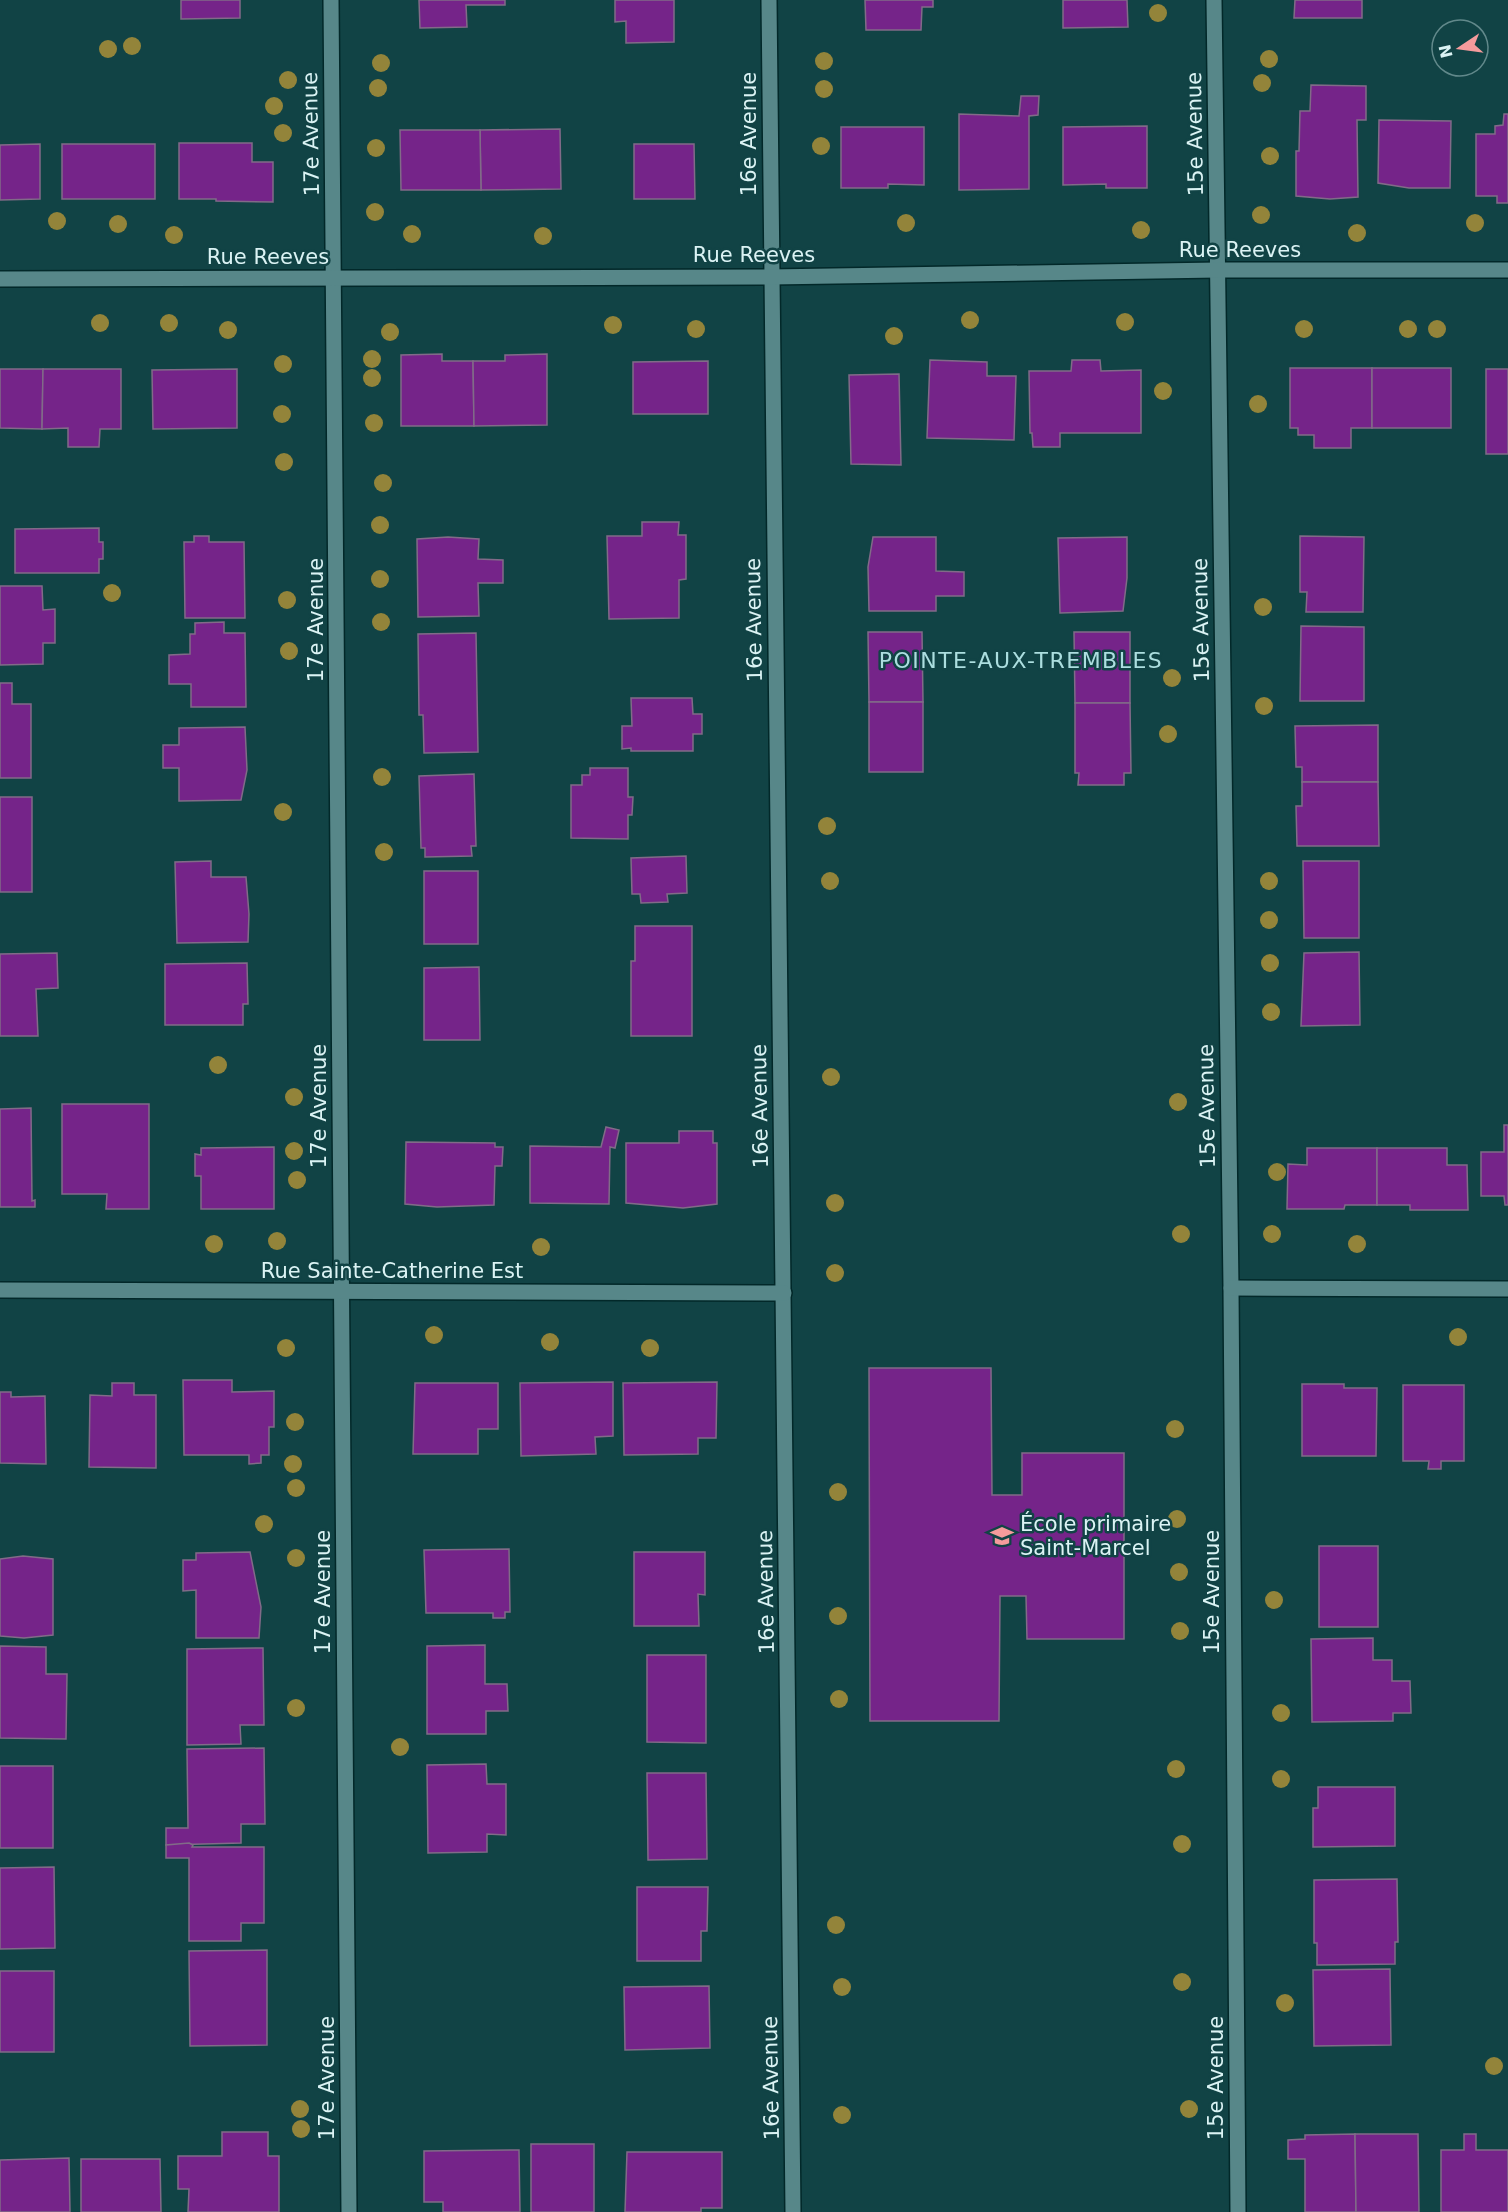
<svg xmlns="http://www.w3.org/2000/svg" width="1508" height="2212" font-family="'DejaVu Sans',sans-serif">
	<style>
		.building { fill: #752489; stroke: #816b88; stroke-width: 1.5 }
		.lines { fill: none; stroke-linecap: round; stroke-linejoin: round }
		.minor-casing { stroke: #022829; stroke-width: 18 }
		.minor { stroke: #578789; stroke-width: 15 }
		.tree { fill: #93843a }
		.labels { text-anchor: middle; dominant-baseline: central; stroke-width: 5; stroke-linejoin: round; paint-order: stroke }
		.street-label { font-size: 21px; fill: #dbf3f4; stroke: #114345 }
		.poi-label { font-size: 21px; fill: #dbf3f4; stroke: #114345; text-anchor: start }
		.neighbourhood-label { font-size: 22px; letter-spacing: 1.5px; fill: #acdedf; stroke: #114345 }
	</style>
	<rect width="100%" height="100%" fill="#114345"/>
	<g class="building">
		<path d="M181,0H240V18L181,19Z"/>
		<path d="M419,0H505V5H466L467,27L420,28Z"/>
		<path d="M615,0H674V42L626,43V21L615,22Z"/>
		<path d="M865,0H933V7H922L921,30H866Z"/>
		<path d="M1063,0H1127L1128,27L1063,28Z"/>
		<path d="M1295,0H1362V18H1294Z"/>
		<path d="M1311,85L1366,86V120H1357L1358,197L1330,199L1296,196V151H1299L1300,111H1310Z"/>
		<path d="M1021,96H1039L1038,115L1029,116V189L959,190V114L1019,116Z"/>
		<path d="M1504,114H1508V203H1497V196H1476V134H1495V126L1503,125Z"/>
		<path d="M1379,120L1451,121L1450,188H1409L1378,183Z"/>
		<path d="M1147,126V188H1106V184L1063,185V127Z"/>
		<path d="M841,127H924V185L888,184V188H841Z"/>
		<path d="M560,129L561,189L481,190L480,130Z"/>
		<path d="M400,130H480L481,190H401Z"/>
		<path d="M179,143H252V162H273V202L216,201V199H179Z"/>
		<path d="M40,144V199L0,200V145Z"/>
		<rect x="62" y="144" width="93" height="55"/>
		<path d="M634,144H694L695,199H634Z"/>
		<path d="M442,354V361H473L474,426H401V355Z"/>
		<path d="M547,354V425L474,426L473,361H505V355Z"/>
		<path d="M930,360L987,362V376H1016L1014,440L927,438Z"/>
		<path d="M1072,360H1100L1101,371L1141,370V433H1060V447H1033L1032,433H1030L1029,371H1071Z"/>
		<path d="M708,361V414H633V362Z"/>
		<path d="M1290,368H1372V428H1351V448H1314V435H1298V428H1290Z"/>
		<rect x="1372" y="368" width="79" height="60"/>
		<path d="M0,369H43L42,429L0,428Z"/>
		<path d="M43,369H121V429H100L99,447H68V428L42,429Z"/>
		<path d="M237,369V428L153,429L152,370Z"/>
		<rect x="1486" y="369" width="22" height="85"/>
		<path d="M899,374L901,465L851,464L849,375Z"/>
		<path d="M642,522H679L678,535H686V579L679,580V618L609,619L607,536H642Z"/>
		<path d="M99,528V542H103V559H99V573H15V529Z"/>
		<path d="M194,536H209V542H244L245,618H185L184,542H194Z"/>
		<path d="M1300,536L1364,537L1363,612H1306L1307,592H1300Z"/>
		<path d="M448,537L479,539L478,559L503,560V583H478L479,616L418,617L417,539Z"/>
		<path d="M873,537H936V571L964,572V596H936V611H869L868,567Z"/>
		<path d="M1127,537V578L1123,611L1060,613L1058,538Z"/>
		<path d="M0,586H42L43,610L55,609V643H43V664L0,665Z"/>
		<path d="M224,622V633H245L246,707H191V684H169V655L190,654V634H195V623Z"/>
		<path d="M1301,626L1364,627V701H1300Z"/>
		<path d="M868,632H922L923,702H869Z"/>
		<path d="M1074,632H1130V703H1075Z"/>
		<path d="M476,633L478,752L424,753L423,715H419L418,634Z"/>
		<path d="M0,683H12V704H31V778H0Z"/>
		<path d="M631,698H692L693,714H702V734H693V751H631V748L622,749V726H632Z"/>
		<rect x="869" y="702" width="54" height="70"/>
		<path d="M1075,703H1130L1131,773H1124V785H1078L1079,773H1075Z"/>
		<path d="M1378,725V782H1302V767H1296L1295,726Z"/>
		<path d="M245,727L247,770L241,800L179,801V768H163V745H179V728Z"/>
		<path d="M590,768H628V797H633L632,815H628V839L571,838V785H582V775H590Z"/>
		<path d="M474,774L476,846H471L472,856L425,857V848H421L419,776Z"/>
		<path d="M1302,782H1378L1379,846H1297L1296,806H1302Z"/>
		<rect x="0" y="797" width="32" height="95"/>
		<path d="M686,856L687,893L667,894L668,902L641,903L640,894H632L631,858Z"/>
		<path d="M211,861V877H246L249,914L248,942L177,943L175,862Z"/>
		<path d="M1303,861H1359V938H1304Z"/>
		<rect x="424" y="871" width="54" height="73"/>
		<path d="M635,926H692V1036H631V961H635Z"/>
		<path d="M1359,952L1360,1025L1301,1026L1304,953Z"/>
		<path d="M57,953L58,988L36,989L38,1036H0V954Z"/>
		<path d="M247,963L248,1004H243V1025H165V964Z"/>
		<path d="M479,967L480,1040H424V968Z"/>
		<path d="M62,1104H149V1209H106L107,1194H62Z"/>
		<path d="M31,1108L32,1201L35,1200V1207H0V1109Z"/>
		<path d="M1504,1125H1508V1205H1505L1504,1196H1481V1152H1504Z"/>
		<path d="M606,1127L619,1130L615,1148L610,1147L609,1204L530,1203V1146L601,1147Z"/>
		<path d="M679,1131H713V1143H717V1204L683,1208L626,1203V1143H679Z"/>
		<path d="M406,1142L495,1143V1147H503L502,1166H495L494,1205L437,1207L405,1204Z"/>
		<path d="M274,1147V1209H201V1176H195V1154L201,1155V1148Z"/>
		<path d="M1307,1148H1377V1205H1345L1344,1209H1287L1288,1164L1307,1165Z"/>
		<path d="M1377,1148H1447V1165H1467L1468,1210H1410V1205H1377Z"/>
		<path d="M869,1368H991L992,1495H1022V1453H1124V1639H1027L1026,1596H1000L999,1721H870Z"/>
		<path d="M183,1380H232V1392L274,1391V1427H269V1455H261V1463L249,1464V1455H184Z"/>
		<path d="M613,1382V1436L595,1437L596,1454L521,1456L520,1383Z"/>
		<path d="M717,1382L716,1438H698V1454L624,1455L623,1383Z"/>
		<path d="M112,1383H134V1395H156V1468L89,1467L90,1395L112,1396Z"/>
		<path d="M415,1383H498V1429H478V1454H413Z"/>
		<path d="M1302,1384H1344V1388H1377L1376,1456H1302Z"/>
		<path d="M1403,1385H1464V1461H1441V1469H1428L1429,1461H1403Z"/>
		<path d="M0,1392H11V1397L45,1396L46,1464L0,1463Z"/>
		<rect x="1319" y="1546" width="59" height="81"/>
		<path d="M509,1549L510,1612H505V1618H493V1613H426L424,1550Z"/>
		<path d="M250,1552L261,1607L259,1638H196V1590L183,1591V1560H196V1553Z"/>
		<path d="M634,1552H705V1595L698,1594L699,1626H634Z"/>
		<path d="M23,1556L53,1559V1635L24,1638L0,1636V1559Z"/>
		<path d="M1373,1638V1660H1392V1681H1410L1411,1713H1393V1721L1312,1722L1311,1639Z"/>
		<path d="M485,1645V1684H507L508,1711H486V1734H427V1646Z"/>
		<path d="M0,1646L46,1647V1674H67L66,1739L0,1738Z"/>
		<path d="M263,1648L264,1725H240L241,1744L187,1745V1649Z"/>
		<path d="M647,1655H706V1743L647,1742Z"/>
		<path d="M264,1748L265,1824H241V1843L166,1845V1828H188L187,1749Z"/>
		<path d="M486,1764L487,1784H506V1835L487,1834V1852L428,1853L427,1765Z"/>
		<rect x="0" y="1766" width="53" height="82"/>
		<path d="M647,1773H706L707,1859L648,1860Z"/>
		<path d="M1318,1787H1395V1846L1313,1847V1808H1318Z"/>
		<path d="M189,1843L193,1845L192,1847H264V1923H241V1941H189V1858H166V1845Z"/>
		<path d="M54,1867L55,1948L0,1949V1868Z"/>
		<path d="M1397,1879L1398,1942H1395V1964L1317,1965V1943H1314V1880Z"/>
		<path d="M637,1887H708L707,1931H701V1961H637Z"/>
		<path d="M267,1950V2045L190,2046L189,1951Z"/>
		<path d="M1390,1969L1391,2045L1314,2046L1313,1970Z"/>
		<rect x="0" y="1971" width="54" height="81"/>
		<path d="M709,1986L710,2048L625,2050L624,1987Z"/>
		<path d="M222,2132H268V2156H279V2212H188L189,2189H178V2156H222Z"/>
		<path d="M1355,2134L1356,2212H1305V2159H1288V2140L1305,2139V2135Z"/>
		<path d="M1355,2134H1418L1419,2212H1356Z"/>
		<path d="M1464,2134H1476V2150H1508V2212H1441V2150H1464Z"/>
		<rect x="531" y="2144" width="63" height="68"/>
		<path d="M519,2150L520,2212H443V2202H424V2151Z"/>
		<path d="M627,2152H722V2208H701V2212H625Z"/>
		<path d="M69,2158L70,2212H0V2160Z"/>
		<path d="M81,2159H160L161,2212H81Z"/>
	</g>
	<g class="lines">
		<g class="minor-casing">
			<g id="minor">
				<path d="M331,0L349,2212"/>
				<path d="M769,0L793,2212"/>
				<path d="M1214,0L1231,1288L1238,2212"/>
				<path d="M0,279L770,277L1218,270H1508"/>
				<path d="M1231,1288L1508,1289"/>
				<path d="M0,1290L784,1293"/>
			</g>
		</g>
		<use href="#minor" class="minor"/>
	</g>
	<g class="tree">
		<circle cx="1158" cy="13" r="9"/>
		<circle cx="132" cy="46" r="9"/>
		<circle cx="108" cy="49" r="9"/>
		<circle cx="1269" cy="59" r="9"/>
		<circle cx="824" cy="61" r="9"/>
		<circle cx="381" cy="63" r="9"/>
		<circle cx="288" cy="80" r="9"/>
		<circle cx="1262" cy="83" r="9"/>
		<circle cx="378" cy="88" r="9"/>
		<circle cx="824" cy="89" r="9"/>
		<circle cx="274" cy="106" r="9"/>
		<circle cx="283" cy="133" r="9"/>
		<circle cx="821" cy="146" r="9"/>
		<circle cx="376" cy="148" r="9"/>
		<circle cx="1270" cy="156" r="9"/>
		<circle cx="375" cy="212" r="9"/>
		<circle cx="1261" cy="215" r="9"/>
		<circle cx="57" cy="221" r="9"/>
		<circle cx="906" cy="223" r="9"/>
		<circle cx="1475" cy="223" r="9"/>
		<circle cx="118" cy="224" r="9"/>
		<circle cx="1141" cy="230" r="9"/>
		<circle cx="1357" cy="233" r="9"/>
		<circle cx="412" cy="234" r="9"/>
		<circle cx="174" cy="235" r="9"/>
		<circle cx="543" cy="236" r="9"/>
		<circle cx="970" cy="320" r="9"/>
		<circle cx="1125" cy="322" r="9"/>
		<circle cx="100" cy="323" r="9"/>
		<circle cx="169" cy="323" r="9"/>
		<circle cx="613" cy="325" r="9"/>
		<circle cx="696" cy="329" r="9"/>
		<circle cx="1304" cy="329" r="9"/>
		<circle cx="1408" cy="329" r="9"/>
		<circle cx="1437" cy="329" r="9"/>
		<circle cx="228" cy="330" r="9"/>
		<circle cx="390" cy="332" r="9"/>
		<circle cx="894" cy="336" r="9"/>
		<circle cx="372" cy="359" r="9"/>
		<circle cx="283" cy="364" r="9"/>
		<circle cx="372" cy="378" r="9"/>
		<circle cx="1163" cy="391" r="9"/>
		<circle cx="1258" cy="404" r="9"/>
		<circle cx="282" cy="414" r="9"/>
		<circle cx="374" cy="423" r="9"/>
		<circle cx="284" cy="462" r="9"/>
		<circle cx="383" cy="483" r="9"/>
		<circle cx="380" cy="525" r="9"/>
		<circle cx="380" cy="579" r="9"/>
		<circle cx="112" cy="593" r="9"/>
		<circle cx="287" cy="600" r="9"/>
		<circle cx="1263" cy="607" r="9"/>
		<circle cx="381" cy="622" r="9"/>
		<circle cx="289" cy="651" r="9"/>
		<circle cx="1172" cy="678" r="9"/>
		<circle cx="1264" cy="706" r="9"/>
		<circle cx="1168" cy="734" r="9"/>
		<circle cx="382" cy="777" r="9"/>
		<circle cx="283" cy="812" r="9"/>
		<circle cx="827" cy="826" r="9"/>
		<circle cx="384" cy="852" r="9"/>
		<circle cx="830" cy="881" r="9"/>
		<circle cx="1269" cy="881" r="9"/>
		<circle cx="1269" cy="920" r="9"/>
		<circle cx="1270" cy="963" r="9"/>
		<circle cx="1271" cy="1012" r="9"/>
		<circle cx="218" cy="1065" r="9"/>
		<circle cx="831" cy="1077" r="9"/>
		<circle cx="294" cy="1097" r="9"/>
		<circle cx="1178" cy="1102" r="9"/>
		<circle cx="294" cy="1151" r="9"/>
		<circle cx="1277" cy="1172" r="9"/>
		<circle cx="297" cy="1180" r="9"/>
		<circle cx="835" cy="1203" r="9"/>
		<circle cx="1181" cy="1234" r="9"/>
		<circle cx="1272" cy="1234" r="9"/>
		<circle cx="277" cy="1241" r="9"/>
		<circle cx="214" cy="1244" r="9"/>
		<circle cx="1357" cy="1244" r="9"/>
		<circle cx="541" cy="1247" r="9"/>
		<circle cx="835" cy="1273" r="9"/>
		<circle cx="434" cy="1335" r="9"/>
		<circle cx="1458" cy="1337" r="9"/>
		<circle cx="550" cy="1342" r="9"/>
		<circle cx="286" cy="1348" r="9"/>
		<circle cx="650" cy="1348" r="9"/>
		<circle cx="295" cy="1422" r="9"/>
		<circle cx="1175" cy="1429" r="9"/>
		<circle cx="293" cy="1464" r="9"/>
		<circle cx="296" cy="1488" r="9"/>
		<circle cx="838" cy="1492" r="9"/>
		<circle cx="1177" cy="1519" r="9"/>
		<circle cx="264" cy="1524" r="9"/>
		<circle cx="296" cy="1558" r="9"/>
		<circle cx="1179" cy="1572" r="9"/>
		<circle cx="1274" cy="1600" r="9"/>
		<circle cx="838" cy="1616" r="9"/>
		<circle cx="1180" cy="1631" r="9"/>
		<circle cx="839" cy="1699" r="9"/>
		<circle cx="296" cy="1708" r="9"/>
		<circle cx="1281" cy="1713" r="9"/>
		<circle cx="400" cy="1747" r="9"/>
		<circle cx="1176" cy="1769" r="9"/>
		<circle cx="1281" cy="1779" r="9"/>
		<circle cx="1182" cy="1844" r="9"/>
		<circle cx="836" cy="1925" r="9"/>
		<circle cx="1182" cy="1982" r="9"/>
		<circle cx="842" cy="1987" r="9"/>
		<circle cx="1285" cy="2003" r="9"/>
		<circle cx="1494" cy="2066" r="9"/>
		<circle cx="300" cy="2109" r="9"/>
		<circle cx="1189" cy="2109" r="9"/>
		<circle cx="842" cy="2115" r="9"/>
		<circle cx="301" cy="2129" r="9"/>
	</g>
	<defs>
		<g id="school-bare" transform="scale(1.8)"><path d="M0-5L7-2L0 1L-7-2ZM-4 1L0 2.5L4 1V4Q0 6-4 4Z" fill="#f59b9c" stroke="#114345" stroke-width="2.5" paint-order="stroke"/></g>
	</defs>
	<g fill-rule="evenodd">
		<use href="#school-bare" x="1002" y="1536"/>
	</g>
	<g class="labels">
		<g class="street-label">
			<text transform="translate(311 134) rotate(-91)">17e Avenue</text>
			<text transform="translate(749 134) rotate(-90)">16e Avenue</text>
			<text transform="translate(1195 134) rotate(-91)">15e Avenue</text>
			<text x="1240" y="250">Rue Reeves</text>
			<text x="754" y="255">Rue Reeves</text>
			<text x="268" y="257">Rue Reeves</text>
			<text transform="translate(316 620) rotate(-90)">17e Avenue</text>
			<text transform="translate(754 620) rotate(-91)">16e Avenue</text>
			<text transform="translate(1201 620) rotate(-91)">15e Avenue</text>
			<text transform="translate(319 1106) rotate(-90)">17e Avenue</text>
			<text transform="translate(760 1106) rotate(-91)">16e Avenue</text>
			<text transform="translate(1207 1106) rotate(-91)">15e Avenue</text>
			<text x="392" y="1271">Rue Sainte-Catherine Est</text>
			<text transform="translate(323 1592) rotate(-90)">17e Avenue</text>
			<text transform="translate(766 1592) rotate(-91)">16e Avenue</text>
			<text transform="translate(1212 1592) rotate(-90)">15e Avenue</text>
			<text transform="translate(327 2078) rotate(-90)">17e Avenue</text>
			<text transform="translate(771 2078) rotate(-91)">16e Avenue</text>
			<text transform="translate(1216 2078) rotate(-90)">15e Avenue</text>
		</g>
		<g class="poi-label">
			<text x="1020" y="1524">École primaire<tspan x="1020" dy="24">Saint-Marcel</tspan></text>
		</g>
		<g class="neighbourhood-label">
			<text x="1021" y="660">POINTE-AUX-TREMBLES</text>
		</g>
	</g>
	<g transform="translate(1460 48) rotate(257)"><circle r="28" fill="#114345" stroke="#62898b" stroke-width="1.5"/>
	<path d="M0-4.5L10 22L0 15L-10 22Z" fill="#f59b9c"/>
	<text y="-9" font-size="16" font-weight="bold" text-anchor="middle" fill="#dbf3f4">N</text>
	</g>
</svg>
